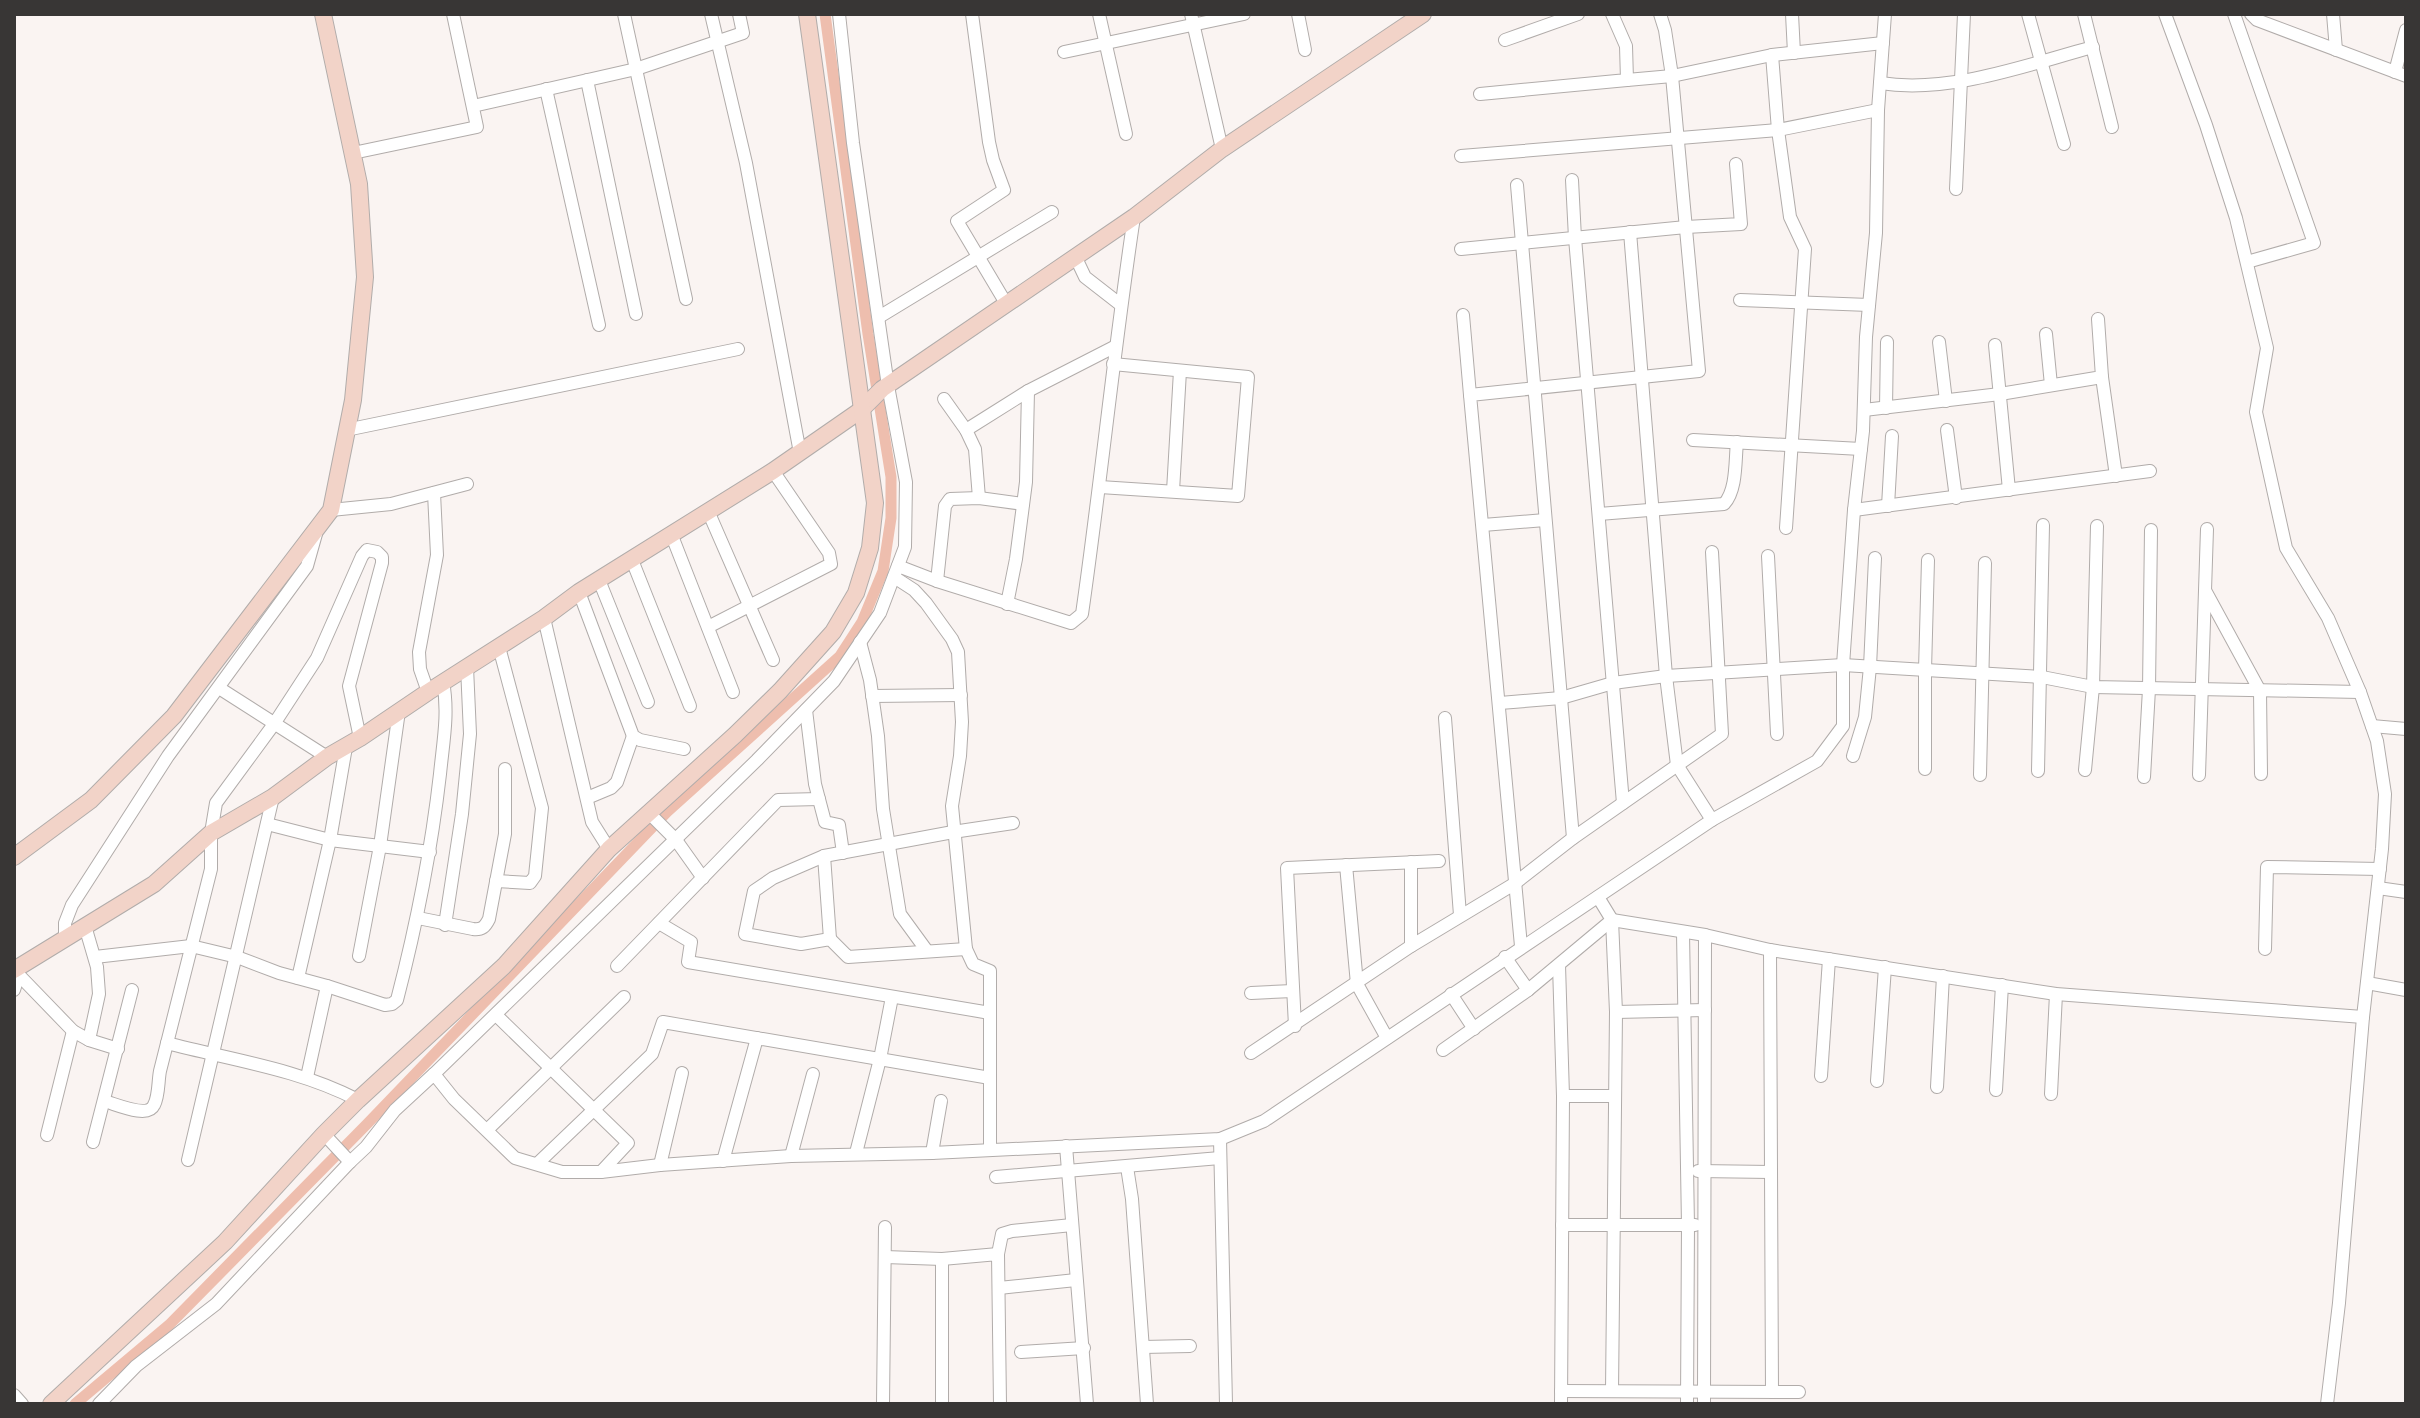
<svg xmlns="http://www.w3.org/2000/svg" width="2420" height="1418" font-family="'Crimson Pro',serif">
	<style>
		.lines { fill: none; stroke-linecap: round; stroke-linejoin: round }
		.canal { stroke: #eebeae; stroke-width: 11 }
		.street-casing { stroke: #b1acaa; stroke-width: 14 }
		.secondary-casing { stroke: #b1acaa; stroke-width: 18 }
		.street { stroke: #fff; stroke-width: 12 }
		.secondary { stroke: #f2d3c8; stroke-width: 16 }
	</style>
	<rect width="100%" height="100%" fill="#faf4f2"/>
	<g class="lines">
		<path class="canal" d="M75,1404L169,1325L368,1123L667,812L840,656L862,622L883,571L891,518V477L868,334L825,14"/>
		<g class="street-casing">
			<g id="street">
				<path d="M624,14L686,299"/>
				<path d="M711,14L746,163L800,453"/>
				<path d="M972,14L989,142L993,160L1004,190L957,221L1007,305"/>
				<path d="M1099,14L1126,134"/>
				<path d="M1191,14L1222,149"/>
				<path d="M1298,14L1305,50"/>
				<path d="M1792,14L1794,53"/>
				<path d="M2028,14L2064,144"/>
				<path d="M2084,14L2112,127"/>
				<path d="M2165,14L2206,125L2236,218L2267,348L2256,412L2286,548L2328,618L2360,692L2377,741L2385,794L2382,849L2363,1017L2339,1303L2327,1404"/>
				<path d="M2234,14L2314,243L2247,262"/>
				<path d="M2251,14L2257,20L2406,76"/>
				<path d="M2333,14L2336,50"/>
				<path d="M1505,40L1578,14"/>
				<path d="M1064,52L1244,14"/>
				<path d="M1772,55L1778,130L1790,217L1805,249L1786,528"/>
				<path d="M2395,72L2406,30"/>
				<path d="M587,80L636,314"/>
				<path d="M1627,80L1672,76L1772,55L1883,43"/>
				<path d="M1880,83C1950,94 2026,65 2093,47"/>
				<path d="M546,89L599,325"/>
				<path d="M1480,94L1627,80L1626,46L1612,14"/>
				<path d="M473,106L636,69L743,33L739,14"/>
				<path d="M353,153L477,127L453,14"/>
				<path d="M1461,156L1778,130L1878,110"/>
				<path d="M1572,180L1575,238L1623,803"/>
				<path d="M1517,185L1573,838"/>
				<path d="M1956,189L1964,14"/>
				<path d="M1630,232L1666,676L1677,765L1712,820"/>
				<path d="M1461,249L1686,227L1741,224L1736,164"/>
				<path d="M1075,256L1085,277L1121,305"/>
				<path d="M1740,300L1869,305"/>
				<path d="M1463,315L1470,395"/>
				<path d="M879,317L1052,212"/>
				<path d="M2046,334L2051,385"/>
				<path d="M1939,342L1946,401"/>
				<path d="M1995,345L2009,490"/>
				<path d="M2102,377L2116,476"/>
				<path d="M944,399L966,430L975,449L979,498"/>
				<path d="M1886,408L1887,342"/>
				<path d="M1864,410L2000,394L2102,377L2098,319"/>
				<path d="M346,430L738,349"/>
				<path d="M966,430L1028,391L1114,347"/>
				<path d="M1947,430L1956,498"/>
				<path d="M1693,440L1861,449"/>
				<path d="M1100,487L1238,496L1248,377L1113,364"/>
				<path d="M1173,491L1180,371"/>
				<path d="M1888,506L1892,436"/>
				<path d="M331,510L391,504L467,484"/>
				<path d="M1854,510L2150,471"/>
				<path d="M708,511L773,660"/>
				<path d="M1599,514L1724,504C1737,490 1735,461 1737,442"/>
				<path d="M1483,525L1545,520"/>
				<path d="M672,536L733,692"/>
				<path d="M1768,556L1777,734"/>
				<path d="M632,560L690,706"/>
				<path d="M898,566L937,581L1071,623L1082,614C1101,482 1114,349 1134,217"/>
				<path d="M599,580L648,702"/>
				<path d="M937,581L945,506L950,499L979,498L1023,504"/>
				<path d="M579,592L633,736L640,740L684,749"/>
				<path d="M2206,592L2260,691L2261,774"/>
				<path d="M1007,604L1016,559L1026,482L1028,391"/>
				<path d="M544,618L592,822L609,849"/>
				<path d="M708,627L831,564L829,553L773,471"/>
				<path d="M860,642L870,680L878,736L883,809L900,914L927,951"/>
				<path d="M219,688L327,757"/>
				<path d="M428,692L420,669L419,652L437,555L434,493"/>
				<path d="M872,696L961,695"/>
				<path d="M1500,703L1561,698L1613,683L1666,676L1843,665L2042,677L2093,687L2360,692"/>
				<path d="M806,710L815,784L825,822L839,825L843,853"/>
				<path d="M1445,718L1460,915"/>
				<path d="M2372,726L2406,729"/>
				<path d="M1853,756L1865,717L1870,667L1875,558"/>
				<path d="M1925,769V670L1928,560"/>
				<path d="M2085,770L2093,687L2097,526"/>
				<path d="M2038,771L2043,525"/>
				<path d="M1980,775L1985,563"/>
				<path d="M2199,775L2207,529"/>
				<path d="M2144,777L2149,689L2151,530"/>
				<path d="M587,798L611,788L617,782L633,736"/>
				<path d="M649,813L676,840L703,878"/>
				<path d="M267,824L330,840L430,852"/>
				<path d="M824,856L830,939"/>
				<path d="M1346,865L1357,984L1387,1038"/>
				<path d="M496,881L530,883L535,876L542,808L499,647"/>
				<path d="M2378,888L2406,892"/>
				<path d="M1598,897L1612,920L1616,1012L1612,1391"/>
				<path d="M418,918L473,929C482,930 485,927 489,919L505,834V769"/>
				<path d="M659,923L691,942L688,962L990,1013V971L973,964L966,949L952,806L960,756L962,722L958,652L952,639L926,603L914,590L894,577"/>
				<path d="M445,925L462,814L470,734L467,667"/>
				<path d="M85,926L97,967L99,994L89,1040"/>
				<path d="M1683,933L1688,1225L1687,1404"/>
				<path d="M65,938V923L72,905L168,756L307,566L316,534"/>
				<path d="M1411,946V862"/>
				<path d="M1521,946L1470,395L1699,371L1672,76L1665,30L1660,14"/>
				<path d="M966,949L848,957L830,939L801,944L745,934L754,891L773,878L824,856L953,832L1013,823"/>
				<path d="M2265,949L2267,867L2380,869"/>
				<path d="M1770,950L1772,1392"/>
				<path d="M359,956L380,846L399,711"/>
				<path d="M95,957L191,946L237,957L279,973L327,986L385,1005L392,1004L397,1000C417,923 431,853 440,774C443,743 449,713 443,682"/>
				<path d="M1505,957L1528,990"/>
				<path d="M1559,965L1563,1096L1561,1404"/>
				<path d="M617,966L778,800L819,799"/>
				<path d="M14,970L73,1031L89,1040L118,1049"/>
				<path d="M298,978L330,840L346,747"/>
				<path d="M2367,983L2406,990"/>
				<path d="M14,990L19,974"/>
				<path d="M1251,993L1293,991"/>
				<path d="M1451,994L1474,1029"/>
				<path d="M1616,1012L1705,1010"/>
				<path d="M496,1015L628,1143L601,1172"/>
				<path d="M1295,1026L1287,868L1439,861"/>
				<path d="M167,1043C231,1060 299,1069 358,1100"/>
				<path d="M1443,1050L1528,990L1612,920L1705,935L1770,950L2056,994L2363,1017"/>
				<path d="M1251,1053L1411,946L1514,884L1573,838L1722,734L1712,552"/>
				<path d="M434,1074L757,760L834,681L880,613L905,547L906,482L888,386L853,143L839,14"/>
				<path d="M1821,1076L1829,959"/>
				<path d="M307,1077L327,986"/>
				<path d="M1877,1081L1885,967"/>
				<path d="M1937,1087L1943,976"/>
				<path d="M1996,1090L2002,985"/>
				<path d="M2051,1094L2056,994"/>
				<path d="M1563,1096H1614"/>
				<path d="M104,1101C116,1104 148,1119 154,1105C159,1096 158,1081 160,1071L211,869V833L216,803L274,724L317,658L362,556L367,550L377,552L382,557V563L349,686L360,738"/>
				<path d="M487,1130L624,997"/>
				<path d="M324,1134L350,1162L366,1147L395,1110L434,1074L454,1099L515,1158L562,1172H601L660,1165L791,1156L932,1153L1220,1139L1264,1121L1712,820L1817,761L1843,726V665L1854,510L1863,431L1866,337L1876,233L1878,110L1885,14"/>
				<path d="M47,1135L73,1031"/>
				<path d="M1220,1139L1226,1404"/>
				<path d="M93,1142L132,990"/>
				<path d="M1066,1146L1087,1404"/>
				<path d="M990,1148V1013"/>
				<path d="M856,1153L880,1059L892,997"/>
				<path d="M932,1153L941,1101"/>
				<path d="M791,1156L813,1074"/>
				<path d="M188,1160L273,797"/>
				<path d="M723,1161L757,1038"/>
				<path d="M537,1164L652,1054L663,1022L990,1078"/>
				<path d="M660,1165L682,1073"/>
				<path d="M1127,1167L1132,1199L1147,1404"/>
				<path d="M1698,1171L1771,1172"/>
				<path d="M996,1177L1220,1158"/>
				<path d="M1562,1225H1695"/>
				<path d="M998,1254L1002,1234L1012,1231L1072,1225"/>
				<path d="M885,1257L942,1259L998,1254L1000,1404"/>
				<path d="M942,1259V1404"/>
				<path d="M999,1288L1076,1280"/>
				<path d="M1143,1347L1190,1346"/>
				<path d="M1021,1352L1084,1348"/>
				<path d="M1561,1391L1799,1392"/>
				<path d="M14,1395L22,1404"/>
				<path d="M99,1404L136,1366L216,1304L350,1162"/>
				<path d="M883,1404L885,1227"/>
				<path d="M1704,1404L1705,935"/>
			</g>
		</g>
		<g class="secondary-casing">
			<g id="secondary">
				<path d="M14,857L91,800L174,716L331,510L353,400L365,277L359,184L323,14"/>
				<path d="M14,970L154,884L211,833L273,797L327,757L360,738L428,692L544,618L579,592L773,471L861,410L882,389L1134,217L1222,149L1423,14"/>
				<path d="M51,1404L225,1242L324,1134L358,1100L504,966L609,849L735,735L780,691L833,632L856,593L870,548L875,503L807,14"/>
			</g>
		</g>
		<use href="#street" class="street"/>
		<use href="#secondary" class="secondary"/>
	</g>
	<rect width="2420" height="1418" fill="none" stroke="#383635" stroke-width="32"/>
</svg>
